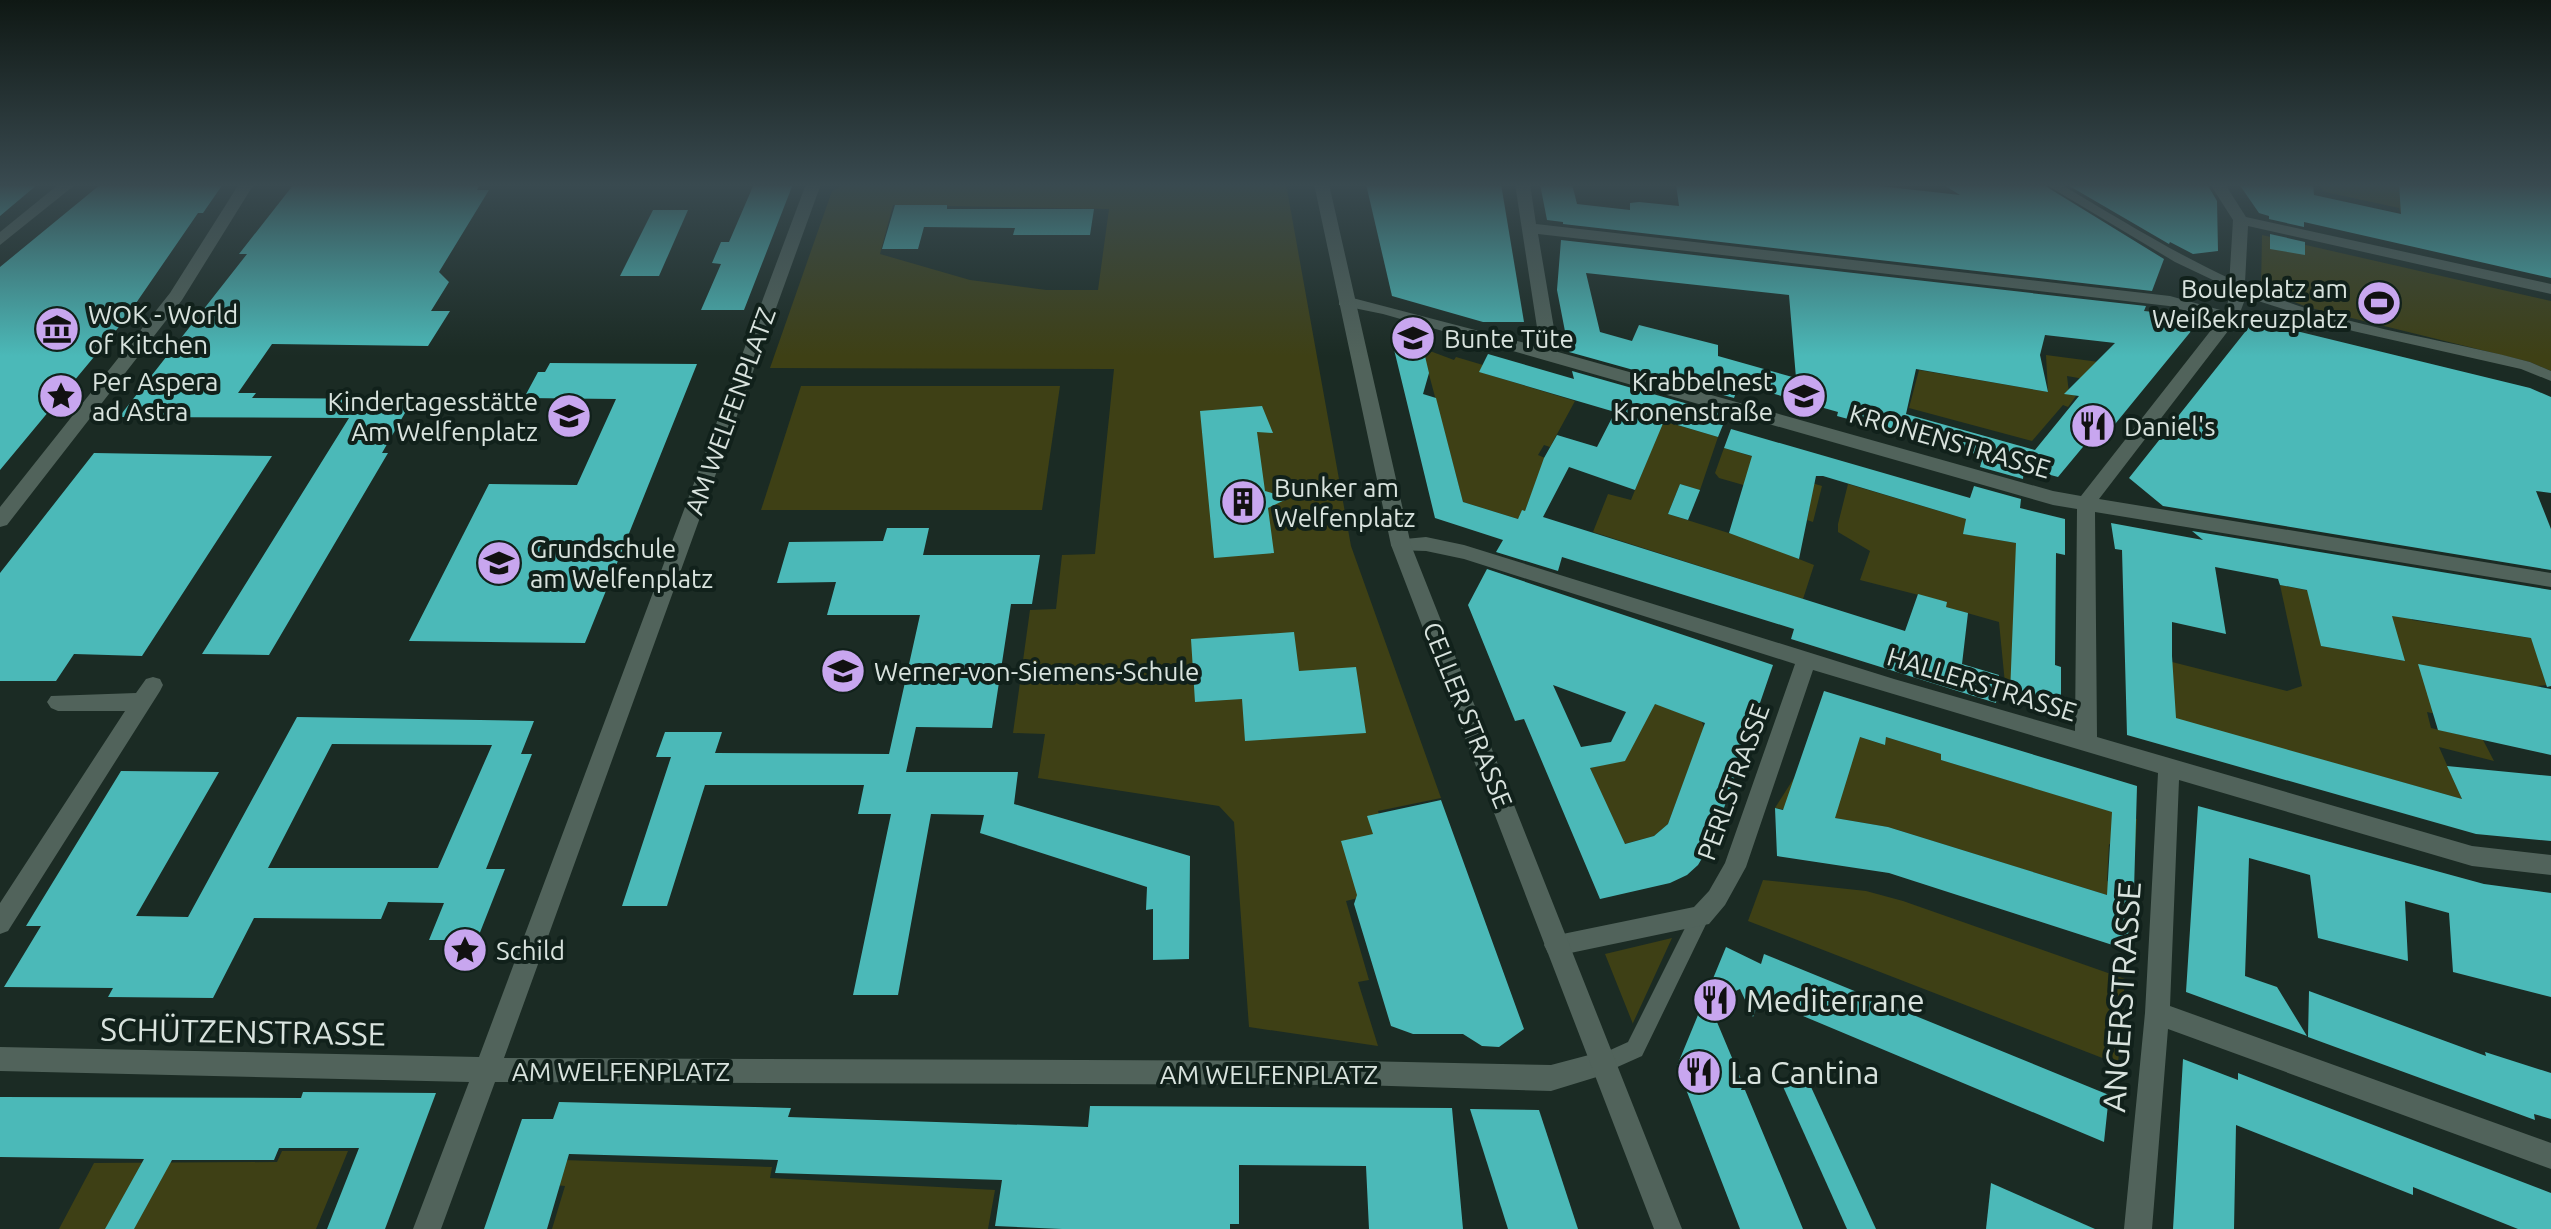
<svg xmlns="http://www.w3.org/2000/svg" width="2551" height="1229" font-family="Ubuntu,sans-serif">
	<style>
		.green { fill: #3e4015; fill-rule: evenodd }
		.building { fill: #4bb9b8; fill-rule: evenodd }
		.lines { fill: none; stroke-linecap: round; stroke-linejoin: round }
		.pedestrian { fill: #51635b; fill-rule: evenodd }
		.minor { fill: #51635b; fill-rule: evenodd }
		.tertiary { fill: #51635b; fill-rule: evenodd }
		.labels { text-anchor: middle; dominant-baseline: central; stroke-width: 8; stroke-linejoin: round; paint-order: stroke }
		.poi-label { font-size: 26px; fill: #d9e3de; stroke: #11211b; text-anchor: start }
		.street-label { font-size: 26px; fill: #d9e3de; stroke: #11211b }
		.near-street-label { font-size: 32px; fill: #d9e3de; stroke: #11211b }
		.near-poi-label { font-size: 32px; fill: #d9e3de; stroke: #11211b; text-anchor: start }
	</style>
	<rect width="100%" height="100%" fill="#1b2b24"/>
	<g class="green">
		<path d="M845,184H1286L1351,546L1441,798L1378,811L1384,832L1358,898L1346,901L1369,980L1358,982L1378,1046L1249,1027L1234,822L1219,806L1038,778L1045,734L1013,733L1030,610L1056,609L1062,555L1095,554L1114,369L770,368L832,191ZM893,205L1109,209L1098,290H1046L970,280L880,254Z"/>
		<path d="M2317,184H2408L2496,216L2401,214L2399,208L2325,192Z"/>
		<path d="M2262,235L2551,301V371L2530,362L2307,307L2261,289Z"/>
		<path d="M1422,348L1454,360L1456,357L1483,365L1480,372L1575,401L1550,447L1544,445L1538,455L1545,458L1525,511L1518,519L1463,502Z"/>
		<path d="M2046,355L2099,362L2090,380L2067,376L2069,393L2076,396L2068,407L2063,405L2032,441L1909,408L1919,370L2048,392Z"/>
		<path d="M801,386H1060L1042,510H761Z"/>
		<path d="M1663,421L1718,437L1700,490L1680,484L1668,514L1751,540L1814,565L1803,599L1593,532L1608,494L1631,500Z"/>
		<path d="M1724,448L1781,465L1778,473L1822,486L1813,522L1807,520L1810,504L1719,478L1715,473Z"/>
		<path d="M1848,484L1966,519L1964,534L2016,543L2017,696L2006,694L1999,622L1946,607V602L1860,580L1870,551L1838,532V524Z"/>
		<path d="M2280,585L2337,596L2315,620L2321,646L2404,661L2389,609L2410,613L2412,620L2530,638L2528,627L2547,685L2537,686L2499,728L2427,712L2431,728L2483,740L2494,761L2439,747L2462,799L2147,711L2172,662L2287,691L2302,686Z"/>
		<path d="M1652,702L1702,722L1704,728L1668,824L1654,836L1624,844L1590,768L1625,760Z"/>
		<path d="M1860,737L1884,745L1886,737L1941,754V760L2137,819L2135,852L2109,844L2107,881L2134,889L2129,902L1888,827L1775,808L1794,778Z"/>
		<path d="M1763,880L1866,891L1903,901L2125,979L2118,1064L1748,921Z"/>
		<path d="M1672,938L1633,1023V1024L1605,954Z"/>
		<path d="M282,1151H348L316,1229H59L94,1163L277,1162Z"/>
		<path d="M563,1160L772,1167L770,1178L995,1190L988,1229H552L565,1186L555,1185Z"/>
	</g>
	<g class="building">
		<path d="M0,184H38L0,216Z"/>
		<path d="M101,184H223L203,213H198L123,322L0,470V267Z"/>
		<path d="M294,184H480L477,190H489L439,272L449,282L431,311H450L428,346L272,344L238,393H256L252,398L413,399L382,453H388L269,655L202,654L349,418L119,417L247,254H239Z"/>
		<path d="M754,184H793L744,310H701L721,264L712,263L721,242H729Z"/>
		<path d="M1366,184H1501L1524,322H1483L1392,296Z"/>
		<path d="M1540,184H1572L1577,204L1630,210V203L1639,202L1679,206L1676,184H1861L1960,195L1942,184H2042L2164,259L2152,291L1563,224V222L1547,220Z"/>
		<path d="M2066,184H2207L2217,201L2218,251L2193,254L2170,242L2169,244Z"/>
		<path d="M2239,184H2313L2314,195L2401,214L2399,184H2551V278L2304,222V227L2269,219V216L2259,213Z"/>
		<path d="M895,205H947V209H1094L1090,235H1013L1015,228L924,227L918,249H882Z"/>
		<path d="M653,210H688L659,276H620Z"/>
		<path d="M2270,234L2305,242V255L2270,249Z"/>
		<path d="M1561,240L2146,306L2144,311L2174,314L2192,330L2111,429L2102,424L2058,477L2024,468L2023,479L1980,467L1983,456L1837,416L1838,412L1739,384L1734,398L1569,352L1557,290ZM1586,273L1789,295L1796,378L1718,356V345L1639,325L1632,341L1600,332ZM2045,335L2115,343L2064,394L2079,396L2035,450L1906,414L1916,369L2048,392L2040,355Z"/>
		<path d="M2267,324L2530,388L2551,397V493L2536,491L2551,529V570L2163,506L2129,478L2249,327Z"/>
		<path d="M1420,335L1429,373L1423,394L1436,398L1463,502L1518,519L1522,510L1525,511L1544,458L1557,435L1597,447L1615,412L1479,372L1488,354L1574,379L1572,371L1727,415L1718,437L1664,421L1635,490L1569,467L1543,517L1905,631L1918,594L1947,602L1946,607L1968,613L1962,664L1999,675L1996,703L1791,639L1794,629L1562,557L1558,571L1496,552L1503,540L1435,518L1391,337Z"/>
		<path d="M550,363L697,364L585,643L409,641L489,484L577,485L616,399L524,398L538,372H545Z"/>
		<path d="M1262,406L1273,433L1257,432L1265,491L1289,498L1268,508L1274,553L1214,558L1200,411Z"/>
		<path d="M1731,429L1970,498L1974,486L2021,499L2020,508L2065,519V555L2056,553L2055,665L2061,667V708L2010,694L2016,543L1963,534L1966,519L1823,476H1816L1799,559L1729,533L1752,456L1724,448Z"/>
		<path d="M94,453L272,456L142,656L74,654L56,681H0V573Z"/>
		<path d="M1680,484L1700,490L1688,520L1668,514Z"/>
		<path d="M2111,523L2203,540L2192,531L2551,590V686L2547,687L2531,638L2392,616L2405,661L2321,646L2307,590L2280,585L2278,579L2215,567L2226,634L2172,622V656L2176,718L2462,799L2447,766L2551,776V841L2476,834L2127,735L2122,550L2115,549Z"/>
		<path d="M887,528H929L923,555H1040L1032,604H1011L992,728L916,727L906,772H1018L1014,804L1190,856L1189,959L1153,960V909L1146,910L1147,887L980,833L984,815L931,814L898,995H853L891,814H858L864,785H705L667,906H622L671,757H656L665,732H722L715,753L889,754L920,615H827L836,582L777,583L789,542L883,541Z"/>
		<path d="M1487,569L1773,665L1713,840L1698,865L1687,875L1670,883L1600,899L1524,719L1515,721L1468,605ZM1553,685L1626,712L1611,742L1581,747ZM1655,704L1705,723L1668,824L1654,836L1625,844L1590,768L1625,761Z"/>
		<path d="M1294,632L1299,671L1356,667L1366,733L1245,741L1242,699L1195,702L1191,639Z"/>
		<path d="M2418,664L2551,689V755L2438,730Z"/>
		<path d="M1824,691L2137,786L2134,890L2129,888L2128,950L1889,873L1777,856L1775,808L1783,810ZM1860,737L1885,745L1886,737L1941,754V760L2112,812L2107,895L1888,827L1835,818Z"/>
		<path d="M297,717L534,721L521,754H532L486,869H505L477,940H429L444,903L388,902L381,919L254,918L213,998L108,997L113,988L4,987L41,926H26L121,771L219,772L136,916L188,917ZM332,744L492,745L438,868H268Z"/>
		<path d="M1441,800L1524,1029L1499,1047L1482,1046L1463,1034H1413L1391,1026L1354,904L1357,895L1341,841L1373,834L1367,816Z"/>
		<path d="M2198,806L2484,884L2551,893V997L2453,972L2449,913L2405,901L2408,961L2318,938L2310,875L2249,858L2245,976L2277,987L2307,1036L2186,992Z"/>
		<path d="M1726,947L1761,964L1764,954L2109,1095L2104,1142L1760,998L1753,1017L1740,989L1709,1003L1743,1084L1741,1090H1745L1803,1229H1740L1677,1066Z"/>
		<path d="M2309,991L2486,1056L2485,1052L2551,1073V1119L2534,1114L2535,1120L2308,1037Z"/>
		<path d="M2183,1059L2238,1080V1073L2551,1193V1229H2518L2413,1187V1195L2236,1125L2234,1229H2173Z"/>
		<path d="M1806,1076L1876,1229H1847L1781,1082Z"/>
		<path d="M303,1092L436,1093L385,1229H327L359,1148H279L274,1160H172L134,1229H105L144,1159L0,1157V1097L301,1098Z"/>
		<path d="M559,1102L791,1108L788,1117L1088,1127L1090,1106L1452,1108L1463,1229H1369L1366,1166L1239,1165V1224H1230V1229H1062L995,1226L1002,1180L775,1173L778,1160L569,1154L547,1229H484L522,1119H553Z"/>
		<path d="M1470,1109L1539,1110L1578,1229H1508Z"/>
		<path d="M1991,1183L2095,1229H1986Z"/>
	</g>
	<g class="lines">
		<g class="pedestrian">
			<path d="M2045,184H2060C2137,229 2213,278 2299,306C2374,331 2453,341 2530,362L2551,371V381L2521,369L2353,331L2255,300L2175,262Z"/>
			<path d="M1701,907L1708,910L1710,916L1642,1056L1604,1073L1597,1070L1594,1063L1597,1056L1628,1042L1694,910Z"/>
		</g>
		<g class="minor">
			<path d="M239,184H254L182,300L7,525L0,527V507L170,293Z"/>
			<path d="M806,184H821L504,1058L1359,1061L1551,1065L1604,1051L1613,1054L1617,1063L1613,1072L1551,1091L1359,1085L495,1082L441,1229H413L469,1082L0,1071V1047L479,1057Z"/>
			<path d="M1515,184H1530L1536,224L2170,296L2224,311L2228,302L2233,220L2210,184H2225L2246,217L2551,284V294L2248,226L2244,302L2238,318L2099,499L2551,573V587L2095,512L2097,737L2472,846L2551,855V875L2472,866L2179,780L2170,1006L2551,1143V1169L2168,1029L2152,1229H2124L2145,1013L2158,773L1813,670L1746,867L1725,905L1709,924L1556,956L1548,953L1544,945L1548,937L1694,907L1709,891L1725,863L1795,664L1464,559L1426,551L1394,550L1391,545L1394,540L1426,537L1464,545L1894,679L2075,731L2077,509L2053,505L1383,314L1339,305V297L1345,296L1540,347ZM1538,234L2169,306L2219,320L2081,496L2053,491L1558,352Z"/>
			<path d="M153,677L160,679L163,685L160,691L8,931L0,934V903L125,711H58L51,708L47,702L51,696L136,693L146,679Z"/>
		</g>
		<g class="tertiary">
			<path d="M59,184H76L0,245V232Z"/>
			<path d="M1314,184H1329L1411,545L1682,1229H1654L1391,545Z"/>
		</g>
	</g>
	<linearGradient id="sky" x2="0" y2="1"><stop stop-color="#0f1814"/><stop offset="0.52" stop-color="#394a50"/><stop offset="1" stop-color="#394a50" stop-opacity="0"/></linearGradient>
	<rect width="2551" height="356" fill="url(#sky)"/>
	<defs>
		<g id="stadium-disc" transform="scale(2.3)"><circle r="9.5" fill="#c8a6ef" stroke="#11211b"/><path d="M0-5a6.5 5 0 1 0 0 10a6.5 5 0 1 0 0-10ZM-3.5-1.8h7v3.6h-7Z" fill="#111"/></g>
		<g id="museum-disc" transform="scale(2.3)"><circle r="9.5" fill="#c8a6ef" stroke="#11211b"/><path d="M0-6L6-3V-2H-6V-3ZM-5-1h2V3h-2ZM-1-1h2V3h-2ZM3-1h2V3H3ZM-6 4H6V6H-6Z" fill="#111"/></g>
		<g id="school-disc" transform="scale(2.3)"><circle r="9.5" fill="#c8a6ef" stroke="#11211b"/><path d="M0-5L7-2L0 1L-7-2ZM-4 1L0 2.5L4 1V4Q0 6-4 4Z" fill="#111"/></g>
		<g id="sight-disc" transform="scale(2.3)"><circle r="9.5" fill="#c8a6ef" stroke="#11211b"/><path d="M0-6L1.8-2.2L6-1.7L2.9 1.2L3.7 5.4L0 3.3L-3.7 5.4L-2.9 1.2L-6-1.7L-1.8-2.2Z" fill="#111"/></g>
		<g id="restaurant-disc" transform="scale(2.3)"><circle r="9.5" fill="#c8a6ef" stroke="#11211b"/><path d="M-5-6h1v4h1v-4h1v4h1v-4h1v5L-1.5 .5V6h-2V.5L-5-1ZM5-6V6H3V1.5H1.5Q1.5-4 5-6Z" fill="#111"/></g>
		<g id="building-disc" transform="scale(2.3)"><circle r="9.5" fill="#c8a6ef" stroke="#11211b"/><path d="M-4-6H4V6H1V3H-1V6H-4ZM-2.5-4.3h1.7v1.8h-1.7ZM.8-4.3h1.7v1.8H.8ZM-2.5-1h1.7V.8h-1.7ZM.8-1h1.7V.8H.8Z" fill="#111"/></g>
	</defs>
	<g fill-rule="evenodd">
		<use href="#stadium-disc" x="2379" y="303"/>
		<use href="#museum-disc" x="57" y="329"/>
		<use href="#school-disc" x="1413" y="338"/>
		<use href="#sight-disc" x="61" y="396"/>
		<use href="#school-disc" x="1804" y="396"/>
		<use href="#school-disc" x="569" y="416"/>
		<use href="#restaurant-disc" x="2093" y="426"/>
		<use href="#building-disc" x="1243" y="502"/>
		<use href="#school-disc" x="499" y="563"/>
		<use href="#school-disc" x="843" y="671"/>
		<use href="#sight-disc" x="465" y="950"/>
		<use href="#restaurant-disc" x="1715" y="1000"/>
		<use href="#restaurant-disc" x="1699" y="1072"/>
	</g>
	<g class="labels">
		<g class="poi-label">
			<text x="2348" y="288" text-anchor="end">Bouleplatz am<tspan x="2348" dy="30">Weißekreuzplatz</tspan></text>
			<text x="88" y="314">WOK - World<tspan x="88" dy="30">of Kitchen</tspan></text>
			<text x="1444" y="338">Bunte Tüte</text>
			<text x="92" y="381">Per Aspera<tspan x="92" dy="30">ad Astra</tspan></text>
			<text x="1773" y="381" text-anchor="end">Krabbelnest<tspan x="1773" dy="30">Kronenstraße</tspan></text>
			<text x="538" y="401" text-anchor="end">Kindertagesstätte<tspan x="538" dy="30">Am Welfenplatz</tspan></text>
			<text x="2124" y="426">Daniel's</text>
			<text x="1274" y="487">Bunker am<tspan x="1274" dy="30">Welfenplatz</tspan></text>
			<text x="530" y="548">Grundschule<tspan x="530" dy="30">am Welfenplatz</tspan></text>
			<text x="874" y="671">Werner-von-Siemens-Schule</text>
			<text x="496" y="950">Schild</text>
		</g>
		<g class="street-label">
			<text transform="translate(730 411) rotate(-70)">AM WELFENPLATZ</text>
			<text transform="translate(1950 441) rotate(16)">KRONENSTRASSE</text>
			<text transform="translate(1982 684) rotate(17)">HALLERSTRASSE</text>
			<text transform="translate(1468 715) rotate(68)">CELLER STRASSE</text>
			<text transform="translate(1733 782) rotate(-70)">PERLSTRASSE</text>
			<text x="621" y="1071">AM WELFENPLATZ</text>
			<text x="1269" y="1074">AM WELFENPLATZ</text>
		</g>
		<g class="near-street-label">
			<text transform="translate(2121 997) rotate(-86)">ANGERSTRASSE</text>
			<text transform="translate(243 1031) rotate(1)">SCHÜTZENSTRASSE</text>
		</g>
		<g class="near-poi-label">
			<text x="1746" y="1000">Mediterrane</text>
			<text x="1730" y="1072">La Cantina</text>
		</g>
	</g>
</svg>
